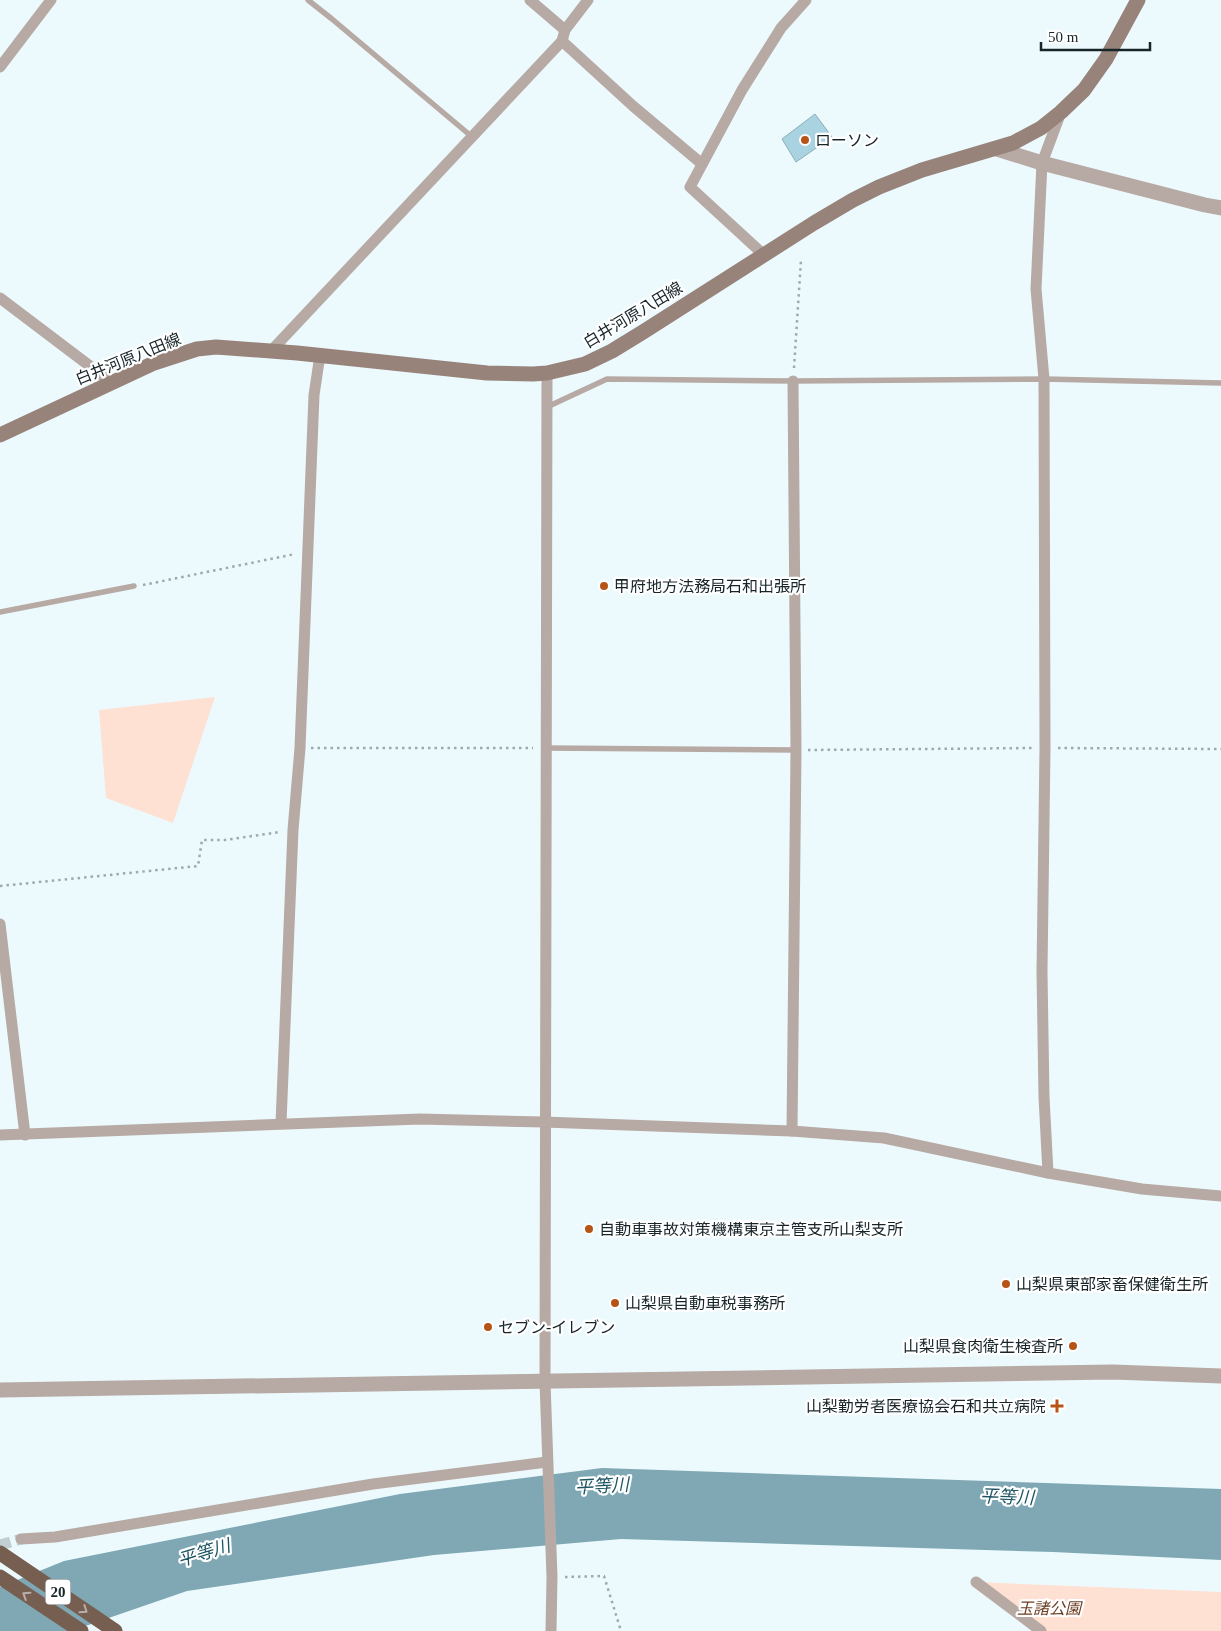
<svg xmlns="http://www.w3.org/2000/svg" width="1221" height="1631" font-family="'Times New Roman','Noto Sans JP',serif">
	<style>
		.green { fill: #fee1d3 }
		.water { fill: #7fa8b4 }
		.building { fill: #a9d3e0; stroke: #8dafba }
		.lines { fill: none; stroke-linecap: round; stroke-linejoin: round }
		.minor-tunnel { stroke: #c1cfd3; stroke-width: 11; stroke-dasharray: 11 5.5; stroke-linecap: butt }
		.path { stroke: #9caaae; stroke-width: 2.5; stroke-dasharray: 2.5 4; stroke-linecap: butt }
		.service { stroke: #b7a9a3; stroke-width: 5.5 }
		.minor { stroke: #b7a9a3; stroke-width: 11 }
		.tertiary { stroke: #b7a9a3; stroke-width: 15 }
		.secondary { stroke: #97837a; stroke-width: 15 }
		.trunk { stroke: #765e51; stroke-width: 15 }
		.oneway { stroke: #baaea8 }
		.poi-dot { fill: #b65417; stroke: #fff; stroke-width: 2 }
		.labels { text-anchor: middle; dominant-baseline: central; stroke-width: 4.5; stroke-linejoin: round; paint-order: stroke }
		.shield { fill: #fff; stroke: #5d6669; stroke-width: 1 }
		.shield-label { font-size: 15px; font-weight: bold; fill: #172529 }
		.poi-label { font-size: 16px; fill: #172529; stroke: #fff; text-anchor: start }
		.street-label { font-size: 16px; fill: #172529; stroke: #fff }
		.park-label { font-size: 16px; font-style: italic; fill: #6c3c23; stroke: #fff }
		.water-label { font-size: 18px; font-style: italic; fill: #1d5563; stroke: #fff }
	</style>
	<rect width="100%" height="100%" fill="#ecfafe"/>
	<g class="green">
		<path d="M215,697L173,823L106,798L99,710Z"/>
		<path d="M976,1582L1221,1592V1631H1041Z"/>
	</g>
	<path class="water" d="M602,1468L1221,1489V1560L1053,1552L621,1539L434,1555L187,1591L71,1631H0V1587L64,1561L400,1494Z"/>
	<path class="building" d="M815,114L832,137L796,162L782,139Z"/>
	<g class="lines">
		<path class="minor-tunnel" d="M0,1545L21,1539"/>
		<g class="path">
			<path d="M794,368L801,260"/>
			<path d="M143,585L295,554"/>
			<path d="M311,748H533"/>
			<path d="M1058,748L1221,749"/>
			<path d="M808,750L1032,748"/>
			<path d="M0,886L198,866L202,840H225L280,832"/>
			<path d="M565,1577L604,1576L621,1631"/>
		</g>
		<g class="service">
			<path d="M308,0L332,19L471,136"/>
			<path d="M547,407L607,379L793,381L1044,379L1221,383"/>
			<path d="M0,612L134,586"/>
			<path d="M545,748L796,750"/>
		</g>
		<g class="minor">
			<path d="M530,0L565,30"/>
			<path d="M562,41L633,106L702,164"/>
			<path d="M0,67L51,0"/>
			<path d="M764,255L690,187L742,90L781,28L806,0"/>
			<path d="M0,298L111,382"/>
			<path d="M271,351L562,41L565,30L588,0"/>
			<path d="M547,373L545,1382L552,1577L551,1631"/>
			<path d="M0,924L25,1135"/>
			<path d="M281,1123L293,830L300,748L314,395L320,355"/>
			<path d="M792,1131L796,750L793,381"/>
			<path d="M0,1135L420,1119L544,1122L792,1131L884,1138L1048,1173L1142,1189L1221,1196"/>
			<path d="M1048,1173L1044,1097L1042,972L1045,748L1044,379L1036,289L1042,163L1061,112"/>
			<path d="M21,1539L55,1537L373,1484L547,1462"/>
			<path d="M976,1582L1041,1631"/>
		</g>
		<g class="tertiary">
			<path d="M997,149L1042,163L1205,205L1221,208"/>
			<path d="M0,1390L1113,1372L1221,1376"/>
		</g>
		<path class="secondary" d="M0,435L154,363L197,349L216,347L297,353L487,373L533,374L547,373L585,364L612,351L643,332L814,223L853,200L879,187L922,170L1013,143L1041,128L1061,112L1084,90L1106,59L1138,0"/>
		<g class="trunk">
			<path d="M0,1553L115,1631"/>
			<path d="M0,1577L81,1631"/>
		</g>
	</g>
	<defs><path id="oneway-chevron" d="M-2-3.5L2.5 0L-2 3.5" fill="none" stroke-width="1.6" stroke-linecap="round" stroke-linejoin="round" transform="scale(1.25)"/></defs>
	<g class="oneway">
		<use href="#oneway-chevron" transform="translate(26 1595) rotate(-147)"/>
		<use href="#oneway-chevron" transform="translate(84 1610) rotate(34)"/>
	</g>
	<g class="poi-dot">
		<circle cx="805" cy="140" r="5"/>
		<circle cx="604" cy="586" r="5"/>
		<circle cx="589" cy="1229" r="5"/>
		<circle cx="1006" cy="1284" r="5"/>
		<circle cx="615" cy="1303" r="5"/>
		<circle cx="488" cy="1327" r="5"/>
		<circle cx="1073" cy="1346" r="5"/>
		<path d="M1054.5 1398.5h5v5h5v5h-5v5h-5v-5h-5v-5h5z"/>
	</g>
	<g class="labels">
		<rect class="shield" x="45.5" y="1579.5" width="25" height="25" rx="4"/>
		<g class="shield-label">
			<text x="58" y="1592">20</text>
		</g>
		<g class="poi-label">
			<text x="815" y="140">ローソン</text>
			<text x="614" y="586">甲府地方法務局石和出張所</text>
			<text x="599" y="1229">自動車事故対策機構東京主管支所山梨支所</text>
			<text x="1016" y="1284">山梨県東部家畜保健衛生所</text>
			<text x="625" y="1303">山梨県自動車税事務所</text>
			<text x="498" y="1327">セブン-イレブン</text>
			<text x="1063" y="1346" text-anchor="end">山梨県食肉衛生検査所</text>
			<text x="1046" y="1406" text-anchor="end">山梨勤労者医療協会石和共立病院</text>
		</g>
		<g class="street-label">
			<text transform="translate(633 315) rotate(-31)">白井河原八田線</text>
			<text transform="translate(128 359) rotate(-22)">白井河原八田線</text>
		</g>
		<g class="park-label">
			<text x="1049" y="1608">玉諸公園</text>
		</g>
		<g class="water-label">
			<text transform="translate(602 1486) rotate(-3)">平等川</text>
			<text transform="translate(1007 1497) rotate(2)">平等川</text>
			<text transform="translate(204 1553) rotate(-17)">平等川</text>
		</g>
	</g>
	<path d="M1041 42v8h109v-8" fill="none" stroke="#172529" stroke-width="2.5"/>
	<text x="1048" y="42" font-size="15" fill="#172529" stroke="#ffffff" stroke-width="4" paint-order="stroke">50 m</text>
</svg>
